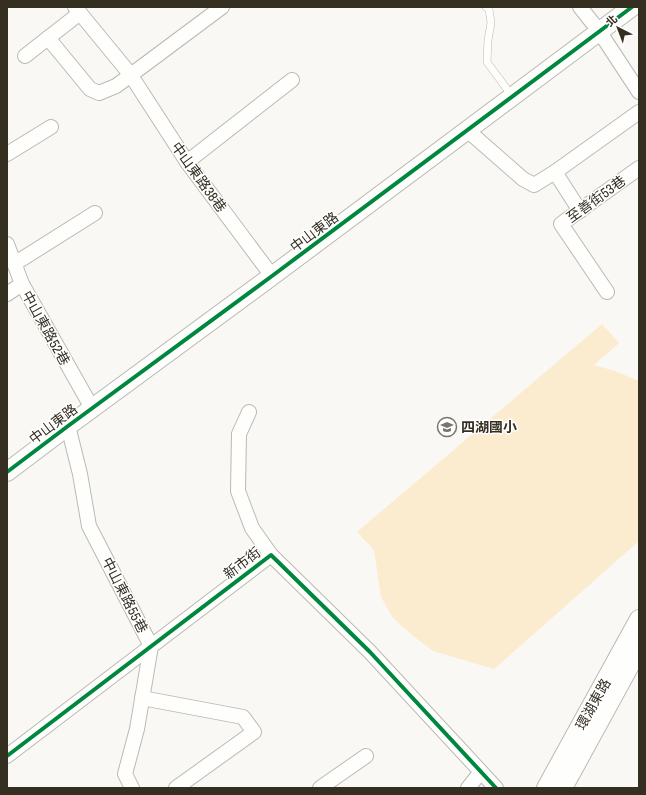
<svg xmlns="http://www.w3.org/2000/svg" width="646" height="795" font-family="'Archivo Narrow','Noto Sans TC',sans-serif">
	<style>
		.green { fill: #fbebcf }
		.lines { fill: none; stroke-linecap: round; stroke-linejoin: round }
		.service-casing { stroke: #bcb9b1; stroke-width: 8 }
		.minor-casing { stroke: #bcb9b1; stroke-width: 16 }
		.tertiary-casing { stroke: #bcb9b1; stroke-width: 20 }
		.service { stroke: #fefefd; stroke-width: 7 }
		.minor { stroke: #fefefd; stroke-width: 14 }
		.tertiary { stroke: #fefefd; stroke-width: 18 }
		.cycleway-casing { stroke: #fff; stroke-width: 6 }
		.cycleway { stroke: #00873e; stroke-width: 4 }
		.labels { text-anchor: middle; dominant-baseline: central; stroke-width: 3; stroke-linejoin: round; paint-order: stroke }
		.street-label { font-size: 14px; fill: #352f22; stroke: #fff }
		.poi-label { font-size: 14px; font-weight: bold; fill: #352f22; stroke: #fff; text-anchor: start }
	</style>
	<rect width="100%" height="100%" fill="#faf8f4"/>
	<path class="green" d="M602,324L619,343L594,365L615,371L639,381V541L494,669L433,651L412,635L393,618L381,597L374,550L357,532Z"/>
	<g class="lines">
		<g class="service-casing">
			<path id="service" d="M486,7L489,9L491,23L488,40L487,62L512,96"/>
		</g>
		<g class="minor-casing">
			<g id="minor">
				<path d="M75,7L130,74L187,162L272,276"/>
				<path d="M580,7L599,31L639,92"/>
				<path d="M48,38L90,89L99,93L116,86L222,7"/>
				<path d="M25,56L80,13"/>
				<path d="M467,130L523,179L534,185L555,172L639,112"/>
				<path d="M7,154L51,127"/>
				<path d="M187,162L292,80"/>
				<path d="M555,172L580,211"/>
				<path d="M7,244L22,284L92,408"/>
				<path d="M14,264L95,213"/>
				<path d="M607,292L561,224L639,168"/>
				<path d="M7,294L22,284"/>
				<path d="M249,412L239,434L238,491L252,528L271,555"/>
				<path d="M68,426L80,474L89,526L151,646L137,729L125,774L132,788"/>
				<path d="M142,698L243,717L254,732L176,788"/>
				<path d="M7,756L271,555L370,652L496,788"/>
				<path d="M320,788L366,756"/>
				<path d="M468,788L480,773"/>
			</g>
		</g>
		<g class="tertiary-casing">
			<g id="tertiary">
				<path d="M7,472L68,426L272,276L632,7"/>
				<path d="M546,788L639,619"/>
				<path d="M563,788L639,649"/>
			</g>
		</g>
		<use href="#service" class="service"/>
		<use href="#minor" class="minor"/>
		<use href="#tertiary" class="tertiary"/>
		<g class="cycleway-casing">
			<g id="cycleway">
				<path d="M7,472L68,426L272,276L632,7"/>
				<path d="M7,756L271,555L370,652L496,788"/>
			</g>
		</g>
		<use href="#cycleway" class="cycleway"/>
	</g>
	<defs>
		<g id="school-ring" transform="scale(1)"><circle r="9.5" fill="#fff" stroke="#7a756c" stroke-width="1.5"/><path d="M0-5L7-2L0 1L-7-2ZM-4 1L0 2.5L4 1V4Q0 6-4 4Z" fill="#7a756c"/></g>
	</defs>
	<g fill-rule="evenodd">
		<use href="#school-ring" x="447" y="427"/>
	</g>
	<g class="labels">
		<g class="street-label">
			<text transform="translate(199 177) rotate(54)">中山東路38巷</text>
			<text transform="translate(596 199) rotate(-36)">至善街53巷</text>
			<text transform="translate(314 232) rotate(-37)">中山東路</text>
			<text transform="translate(46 328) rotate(61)">中山東路52巷</text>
			<text transform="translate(53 424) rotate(-37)">中山東路</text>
			<text transform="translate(242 563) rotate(-37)">新市街</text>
			<text transform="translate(125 595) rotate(63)">中山東路55巷</text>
			<text transform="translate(593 704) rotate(-61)">環湖東路</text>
		</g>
		<g class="poi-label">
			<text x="461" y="427">四湖國小</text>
		</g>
	</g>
	<rect width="646" height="795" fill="none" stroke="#352f22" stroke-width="16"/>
	<g transform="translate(618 28) rotate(318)" stroke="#ffffff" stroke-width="3" paint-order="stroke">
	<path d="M0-3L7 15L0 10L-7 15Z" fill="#352f22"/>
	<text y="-6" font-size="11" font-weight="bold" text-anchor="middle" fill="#352f22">北</text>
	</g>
</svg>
